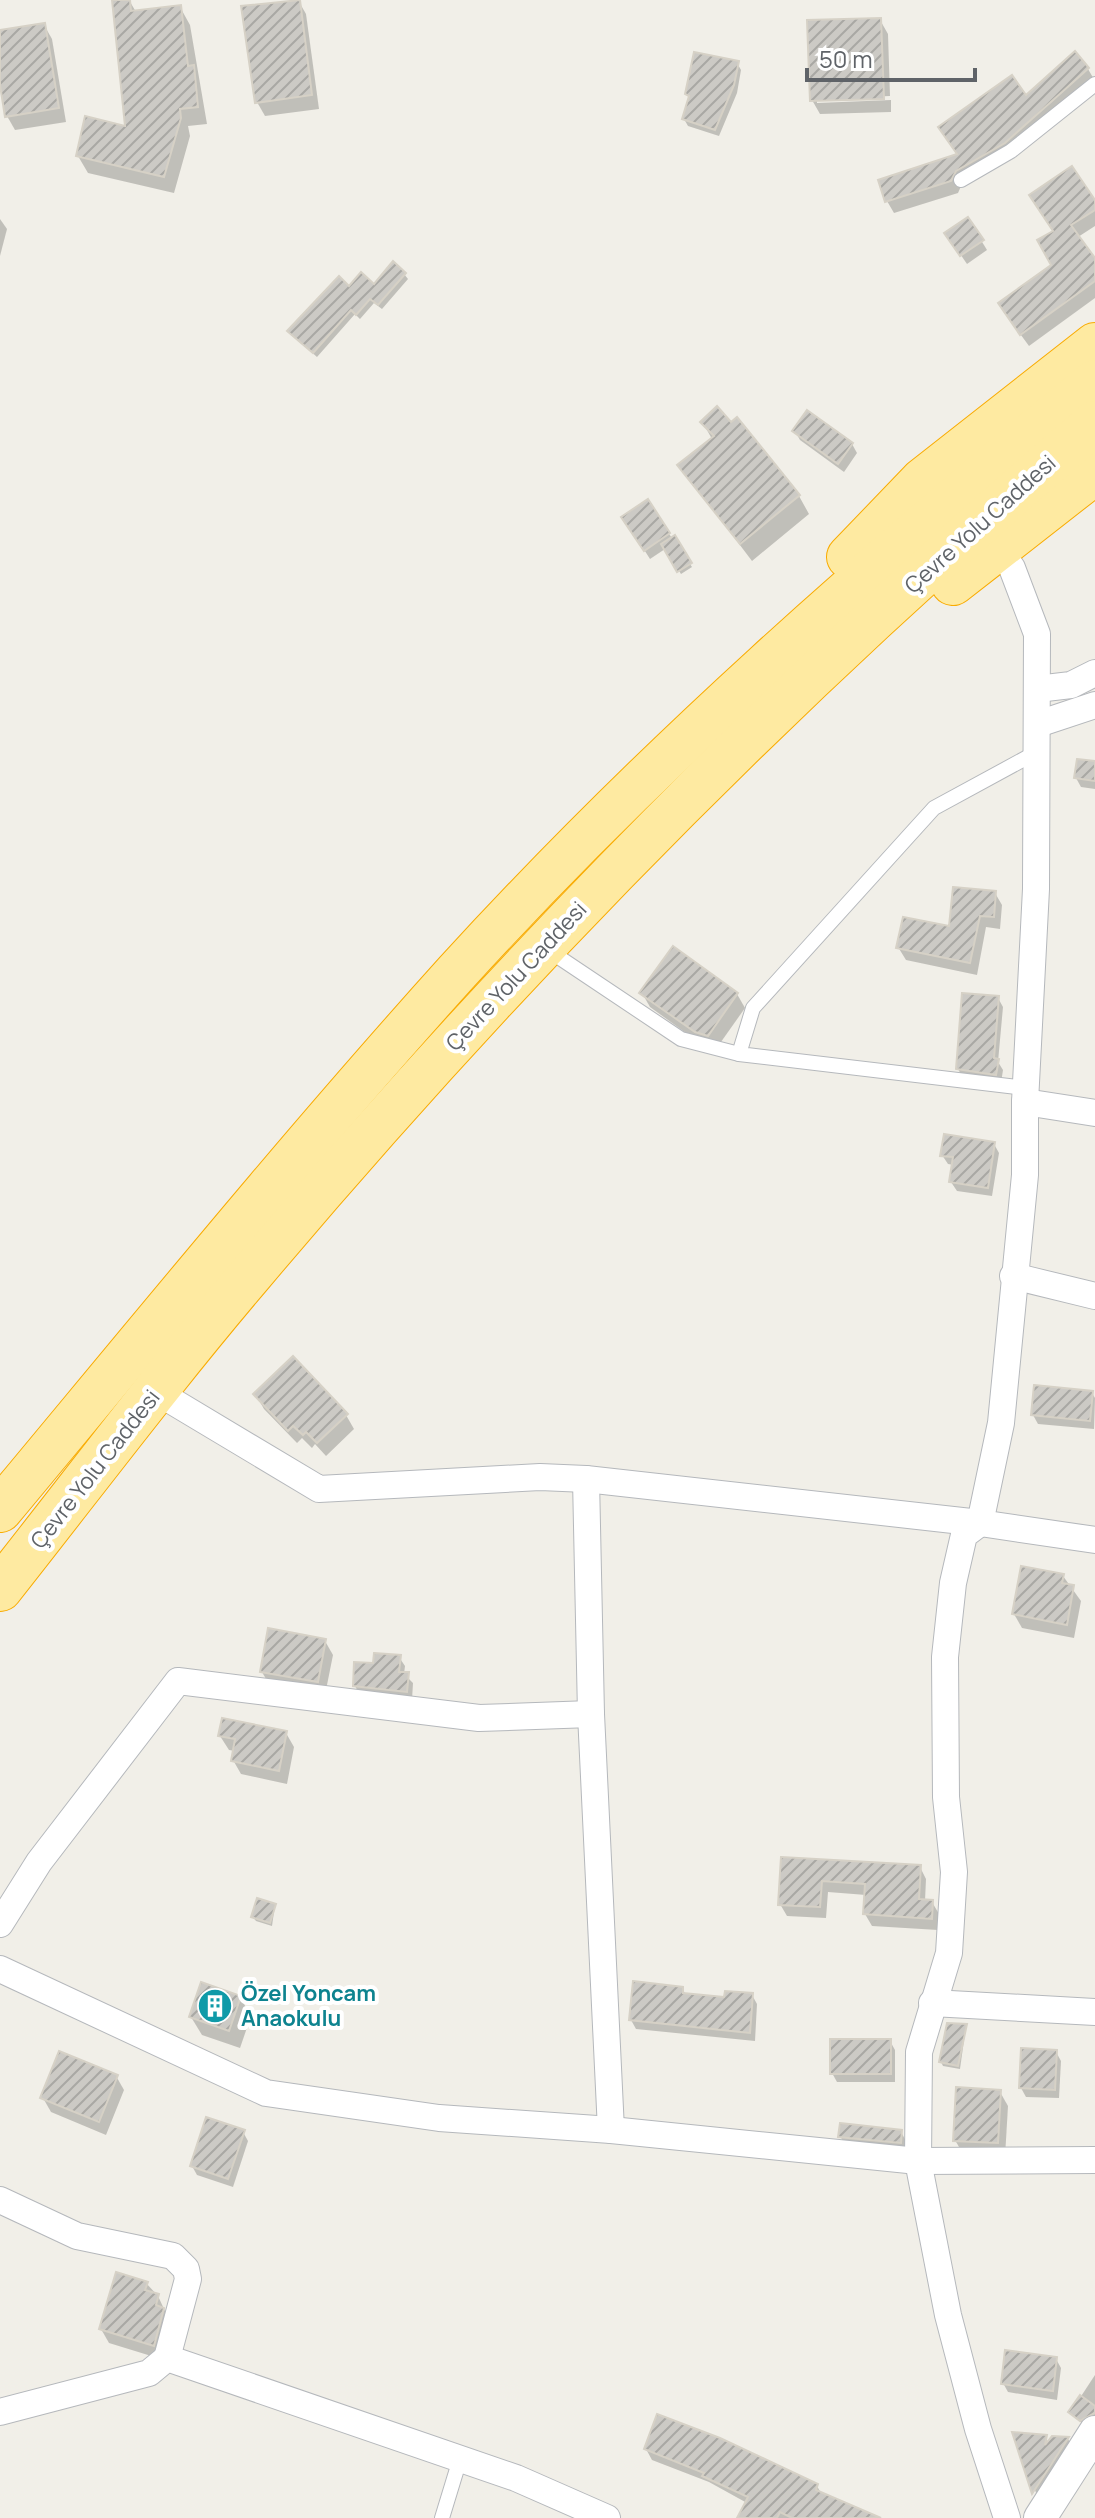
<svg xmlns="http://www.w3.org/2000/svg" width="1095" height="2518" font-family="Manrope,sans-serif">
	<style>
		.shadow { fill: #0003 }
		.building { fill: url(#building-hatch); stroke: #d6d1c6; stroke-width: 2 }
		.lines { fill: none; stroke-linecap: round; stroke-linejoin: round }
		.service-casing { stroke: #b5b8bc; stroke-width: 16 }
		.minor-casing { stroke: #b5b8bc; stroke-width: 28 }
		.tertiary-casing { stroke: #b5b8bc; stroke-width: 34 }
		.trunk-casing { stroke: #f9ab00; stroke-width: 46 }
		.service { stroke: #fff; stroke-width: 14 }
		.minor { stroke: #fff; stroke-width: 26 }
		.tertiary { stroke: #fff; stroke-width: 32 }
		.trunk { stroke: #feeaa1; stroke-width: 44 }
		.labels { text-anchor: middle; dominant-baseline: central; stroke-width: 8; stroke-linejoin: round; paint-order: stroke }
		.street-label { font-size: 22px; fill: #5f6368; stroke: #fff }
		.culture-label { font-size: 22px; font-weight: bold; fill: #0d838f; stroke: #fff; text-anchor: start }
	</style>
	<defs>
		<pattern id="building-hatch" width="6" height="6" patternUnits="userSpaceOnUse" patternTransform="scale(2)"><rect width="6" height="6" fill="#cccac5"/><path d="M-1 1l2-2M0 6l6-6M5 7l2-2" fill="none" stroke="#a9a8a4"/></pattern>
	</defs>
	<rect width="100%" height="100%" fill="#f1efe8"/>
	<g class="shadow">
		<path d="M129,0L136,12L180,7L190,25L207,124L188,126L190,136L174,193L88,173L78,156L128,128Z"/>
		<path d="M298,0L306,14L319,109L265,116L257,102Z"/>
		<path d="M880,20L888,34L890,96L817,99V103L891,100V112L820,114L812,100Z"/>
		<path d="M44,25L52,39L66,122L15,130L7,116L0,73V32Z"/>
		<path d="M737,63L741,70L737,93L719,136L688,126L684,119L690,98L688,94Z"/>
		<path d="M1088,69L1095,81L962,184L958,193L894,213L887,201L959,156L1026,98Z"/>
		<path d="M1095,198V226L1078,237L1095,261V298L1029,346L1007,316L1053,266L1055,232Z"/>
		<path d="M0,219L7,229L0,256Z"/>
		<path d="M968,219L987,250L967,264L952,242Z"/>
		<path d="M404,274L408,279L382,309L374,303L360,319L355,314L317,357L289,332L350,289L374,287Z"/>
		<path d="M703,423L799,496L809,514L752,561L680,466L712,439Z"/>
		<path d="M795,431L852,444L857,453L844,472L800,440Z"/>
		<path d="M647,502L692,567L681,574L665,549L650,559L629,526Z"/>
		<path d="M1095,763V789L1081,787L1076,778Z"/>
		<path d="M995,893L1002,905L1000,929L986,927L977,975L906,960L898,947L951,929Z"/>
		<path d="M642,993L737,994L745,1008L716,1049L704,1046L650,1007Z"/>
		<path d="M998,998L1003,1007L998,1062L1003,1070L1001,1083L963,1078L958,1069Z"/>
		<path d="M994,1144L999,1153L992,1196L957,1191L951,1182L954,1165L948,1164L942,1155Z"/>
		<path d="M1092,1393L1095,1398L1094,1429L1038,1424L1033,1415Z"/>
		<path d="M256,1395L346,1415L354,1429L326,1456L315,1444L312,1448L302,1438L297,1443L264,1409Z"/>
		<path d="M1063,1576L1081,1601L1074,1638L1022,1628L1014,1614Z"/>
		<path d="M325,1641L333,1655L325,1695L270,1686L262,1672Z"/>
		<path d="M399,1657L405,1666L404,1674L413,1683L412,1700L360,1695L355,1686L375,1665Z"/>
		<path d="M286,1733L294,1747L287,1784L241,1774L233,1760L235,1751L229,1750L220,1736Z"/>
		<path d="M783,1859L920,1867L926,1879L925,1901L932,1902L939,1914L938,1930L872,1926L865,1914L866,1895L828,1892L826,1918L787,1916L780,1904Z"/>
		<path d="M275,1905L272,1926L256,1921L253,1917Z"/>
		<path d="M682,1988L686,1995L726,1999L752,1995L757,2004L755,2041L636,2029L631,2020Z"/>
		<path d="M240,1997L251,2016L240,2048L202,2035L191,2017Z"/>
		<path d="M966,2026L960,2069L943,2066L941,2062Z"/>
		<path d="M890,2041L895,2050V2082H837L832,2073Z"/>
		<path d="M1056,2052L1061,2061L1059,2098L1026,2097L1021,2088Z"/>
		<path d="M116,2076L124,2090L106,2135L51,2112L43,2098Z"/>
		<path d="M1000,2092L1008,2106L1005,2157L963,2154L955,2140Z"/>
		<path d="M243,2132L248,2141L233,2187L197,2175L192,2166Z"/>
		<path d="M901,2132L906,2141V2152L846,2146L840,2136Z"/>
		<path d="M146,2283L158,2296L171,2324L161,2359L109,2343L101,2329Z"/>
		<path d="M1056,2359L1061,2368L1057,2400L1008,2392L1003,2383Z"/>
		<path d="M1095,2375V2418L1083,2424L1070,2413Z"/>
		<path d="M1015,2435L1045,2437L1049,2443L1053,2438L1068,2439L1073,2448L1039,2501Z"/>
		<path d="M646,2449L817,2486L822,2495L876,2518H740L747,2503L709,2482L652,2460Z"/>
	</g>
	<g class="building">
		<path d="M112,0H130L131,11L181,5L188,66L194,65L198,107L180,109L181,118L164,177L76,156L85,116L125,126Z"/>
		<path d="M300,0L312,95L255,103L241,6Z"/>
		<path d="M881,18L884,99L810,101L807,20Z"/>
		<path d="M45,23L59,108L5,117L0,85V30Z"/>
		<path d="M1075,51L1089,68L1005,143L956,171L951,181L885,202L878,180L957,154L938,127L1012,75L1026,95Z"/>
		<path d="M694,52L739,61L734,85L715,130L682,119L689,96L685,94Z"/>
		<path d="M1072,166L1095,200V210L1071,225L1095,258V281L1020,335L998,303L1051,265L1037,240L1053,231L1029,195Z"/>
		<path d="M968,217L984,240L960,256L944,233Z"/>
		<path d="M393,261L406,273L378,305L370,299L356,315L351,310L313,353L287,331L339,276L349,286L361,272L374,284Z"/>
		<path d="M717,406L731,422L737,417L800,495L740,544L677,465L714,436L700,422Z"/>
		<path d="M807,410L853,443L838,464L792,431Z"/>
		<path d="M648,499L670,533L644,551L621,517Z"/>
		<path d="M675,535L692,563L677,572L661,544Z"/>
		<path d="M1077,759L1095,761V781L1074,778Z"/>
		<path d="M953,887L996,891L994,917L980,916L970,963L896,948L903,917L949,926Z"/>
		<path d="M673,946L738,993L708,1036L695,1032L639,993Z"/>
		<path d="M962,993L999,996L994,1058L999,1059L996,1075L956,1069Z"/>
		<path d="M944,1134L995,1142L988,1188L949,1182L953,1157L940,1156Z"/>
		<path d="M293,1356L348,1414L317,1443L306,1432L303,1435L293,1426L288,1431L253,1394Z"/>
		<path d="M1034,1385L1093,1391L1090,1421L1031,1415Z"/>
		<path d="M1021,1566L1064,1574L1062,1583L1074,1585L1067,1625L1012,1614Z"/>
		<path d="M268,1628L326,1639L318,1682L260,1672Z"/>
		<path d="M374,1653L401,1655L399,1672H409L407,1692L353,1686L354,1662L373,1663Z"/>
		<path d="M222,1718L287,1731L279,1771L231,1761L235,1739L218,1736Z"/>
		<path d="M781,1857L921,1865L919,1899L933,1900L932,1919L863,1914L865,1884L822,1881L820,1907L778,1905Z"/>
		<path d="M257,1898L276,1904L270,1923L251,1917Z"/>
		<path d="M633,1981L683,1987V1993L724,1997L725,1991L753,1993L750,2033L629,2020Z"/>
		<path d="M201,1982L241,1996L229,2031L189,2017Z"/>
		<path d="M947,2023L967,2024L958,2066L939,2062Z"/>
		<rect x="830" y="2039" width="61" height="35"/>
		<path d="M1021,2048L1057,2050L1055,2090L1019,2088Z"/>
		<path d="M59,2051L118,2075L99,2122L40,2098Z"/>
		<path d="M956,2087L1001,2090L998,2143L953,2141Z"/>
		<path d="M206,2117L245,2130L228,2179L190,2166Z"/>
		<path d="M840,2123L902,2130L901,2143L838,2137Z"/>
		<path d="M116,2272L148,2282L145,2290L159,2294L156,2305L164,2308L154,2346L99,2329Z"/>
		<path d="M1005,2350L1057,2357L1053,2391L1001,2384Z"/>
		<path d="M1080,2395L1095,2406V2413L1080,2421L1068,2412Z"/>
		<path d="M657,2414L720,2438L818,2484L816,2490L881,2518H792L780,2512L777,2518H737L748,2497L702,2476L704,2473L644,2449Z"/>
		<path d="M1012,2432L1047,2435L1045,2445L1052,2436L1069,2437L1032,2494Z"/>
	</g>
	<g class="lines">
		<g class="service-casing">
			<g id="service">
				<path d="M961,180L1011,151L1095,84"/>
				<path d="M548,950L681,1039L739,1054"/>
				<path d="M1025,1088L739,1054L753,1008L934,808L1037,752"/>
				<path d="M442,2518L460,2459"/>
			</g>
		</g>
		<g class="minor-casing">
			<g id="minor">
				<path d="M998,547L1012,568L1037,634L1036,889L1025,1102V1175L1001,1423L980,1523L964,1535L953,1583L945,1657L946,1797L954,1872L949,1953L919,2052L918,2161L948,2315L978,2429L1007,2518"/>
				<path d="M1037,689L1071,685L1095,673"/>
				<path d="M1038,724L1095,705"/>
				<path d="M1025,1102L1095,1113"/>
				<path d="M1013,1276L1095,1296"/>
				<path d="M157,1392L319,1489L540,1477L586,1479L980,1523L1095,1540"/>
				<path d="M586,1479L591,1714L611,2130"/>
				<path d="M0,1924L39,1862L178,1681L479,1718L591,1714"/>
				<path d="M0,1969L266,2093L439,2118L611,2130L918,2161L1095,2160"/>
				<path d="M932,2003L1095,2012"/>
				<path d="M0,2200L77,2236L173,2256L186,2269L188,2279L167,2358"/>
				<path d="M0,2412L149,2373L167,2358L516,2478L607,2518"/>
			</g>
		</g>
		<g class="tertiary-casing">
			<path id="tertiary" d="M1040,2518L1095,2432"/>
		</g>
		<g class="trunk-casing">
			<g id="trunk">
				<path d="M849,557L923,480L1095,345"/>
				<path d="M953,583L1095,472"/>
				<path d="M0,1510C150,1330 299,1147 456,973C652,758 870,566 1095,382"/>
				<path d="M0,1589C83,1484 164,1376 251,1274C509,968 790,682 1095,423"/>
			</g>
		</g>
		<use href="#service" class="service"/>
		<use href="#minor" class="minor"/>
		<use href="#tertiary" class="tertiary"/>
		<use href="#trunk" class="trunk"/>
	</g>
	<defs>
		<g id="building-disc" transform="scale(1.8)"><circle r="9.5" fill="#0f9aa8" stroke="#fff"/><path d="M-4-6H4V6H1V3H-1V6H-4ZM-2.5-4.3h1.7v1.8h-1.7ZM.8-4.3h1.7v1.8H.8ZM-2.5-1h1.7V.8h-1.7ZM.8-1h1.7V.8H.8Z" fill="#fff"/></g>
	</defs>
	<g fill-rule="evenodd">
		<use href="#building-disc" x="215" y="2006"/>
	</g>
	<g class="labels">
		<g class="street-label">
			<text transform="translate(980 524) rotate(-42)">Çevre Yolu Caddesi</text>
			<text transform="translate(516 976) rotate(-47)">Çevre Yolu Caddesi</text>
			<text transform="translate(95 1469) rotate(-52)">Çevre Yolu Caddesi</text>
		</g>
		<g class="culture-label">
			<text x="241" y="1993">Özel Yoncam<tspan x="241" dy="25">Anaokulu</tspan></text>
		</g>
	</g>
	<path d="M807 68v12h168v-12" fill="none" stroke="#5f6368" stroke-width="4"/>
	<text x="819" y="68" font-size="24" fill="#5f6368" stroke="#ffffff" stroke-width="6" paint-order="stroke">50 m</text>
</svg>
